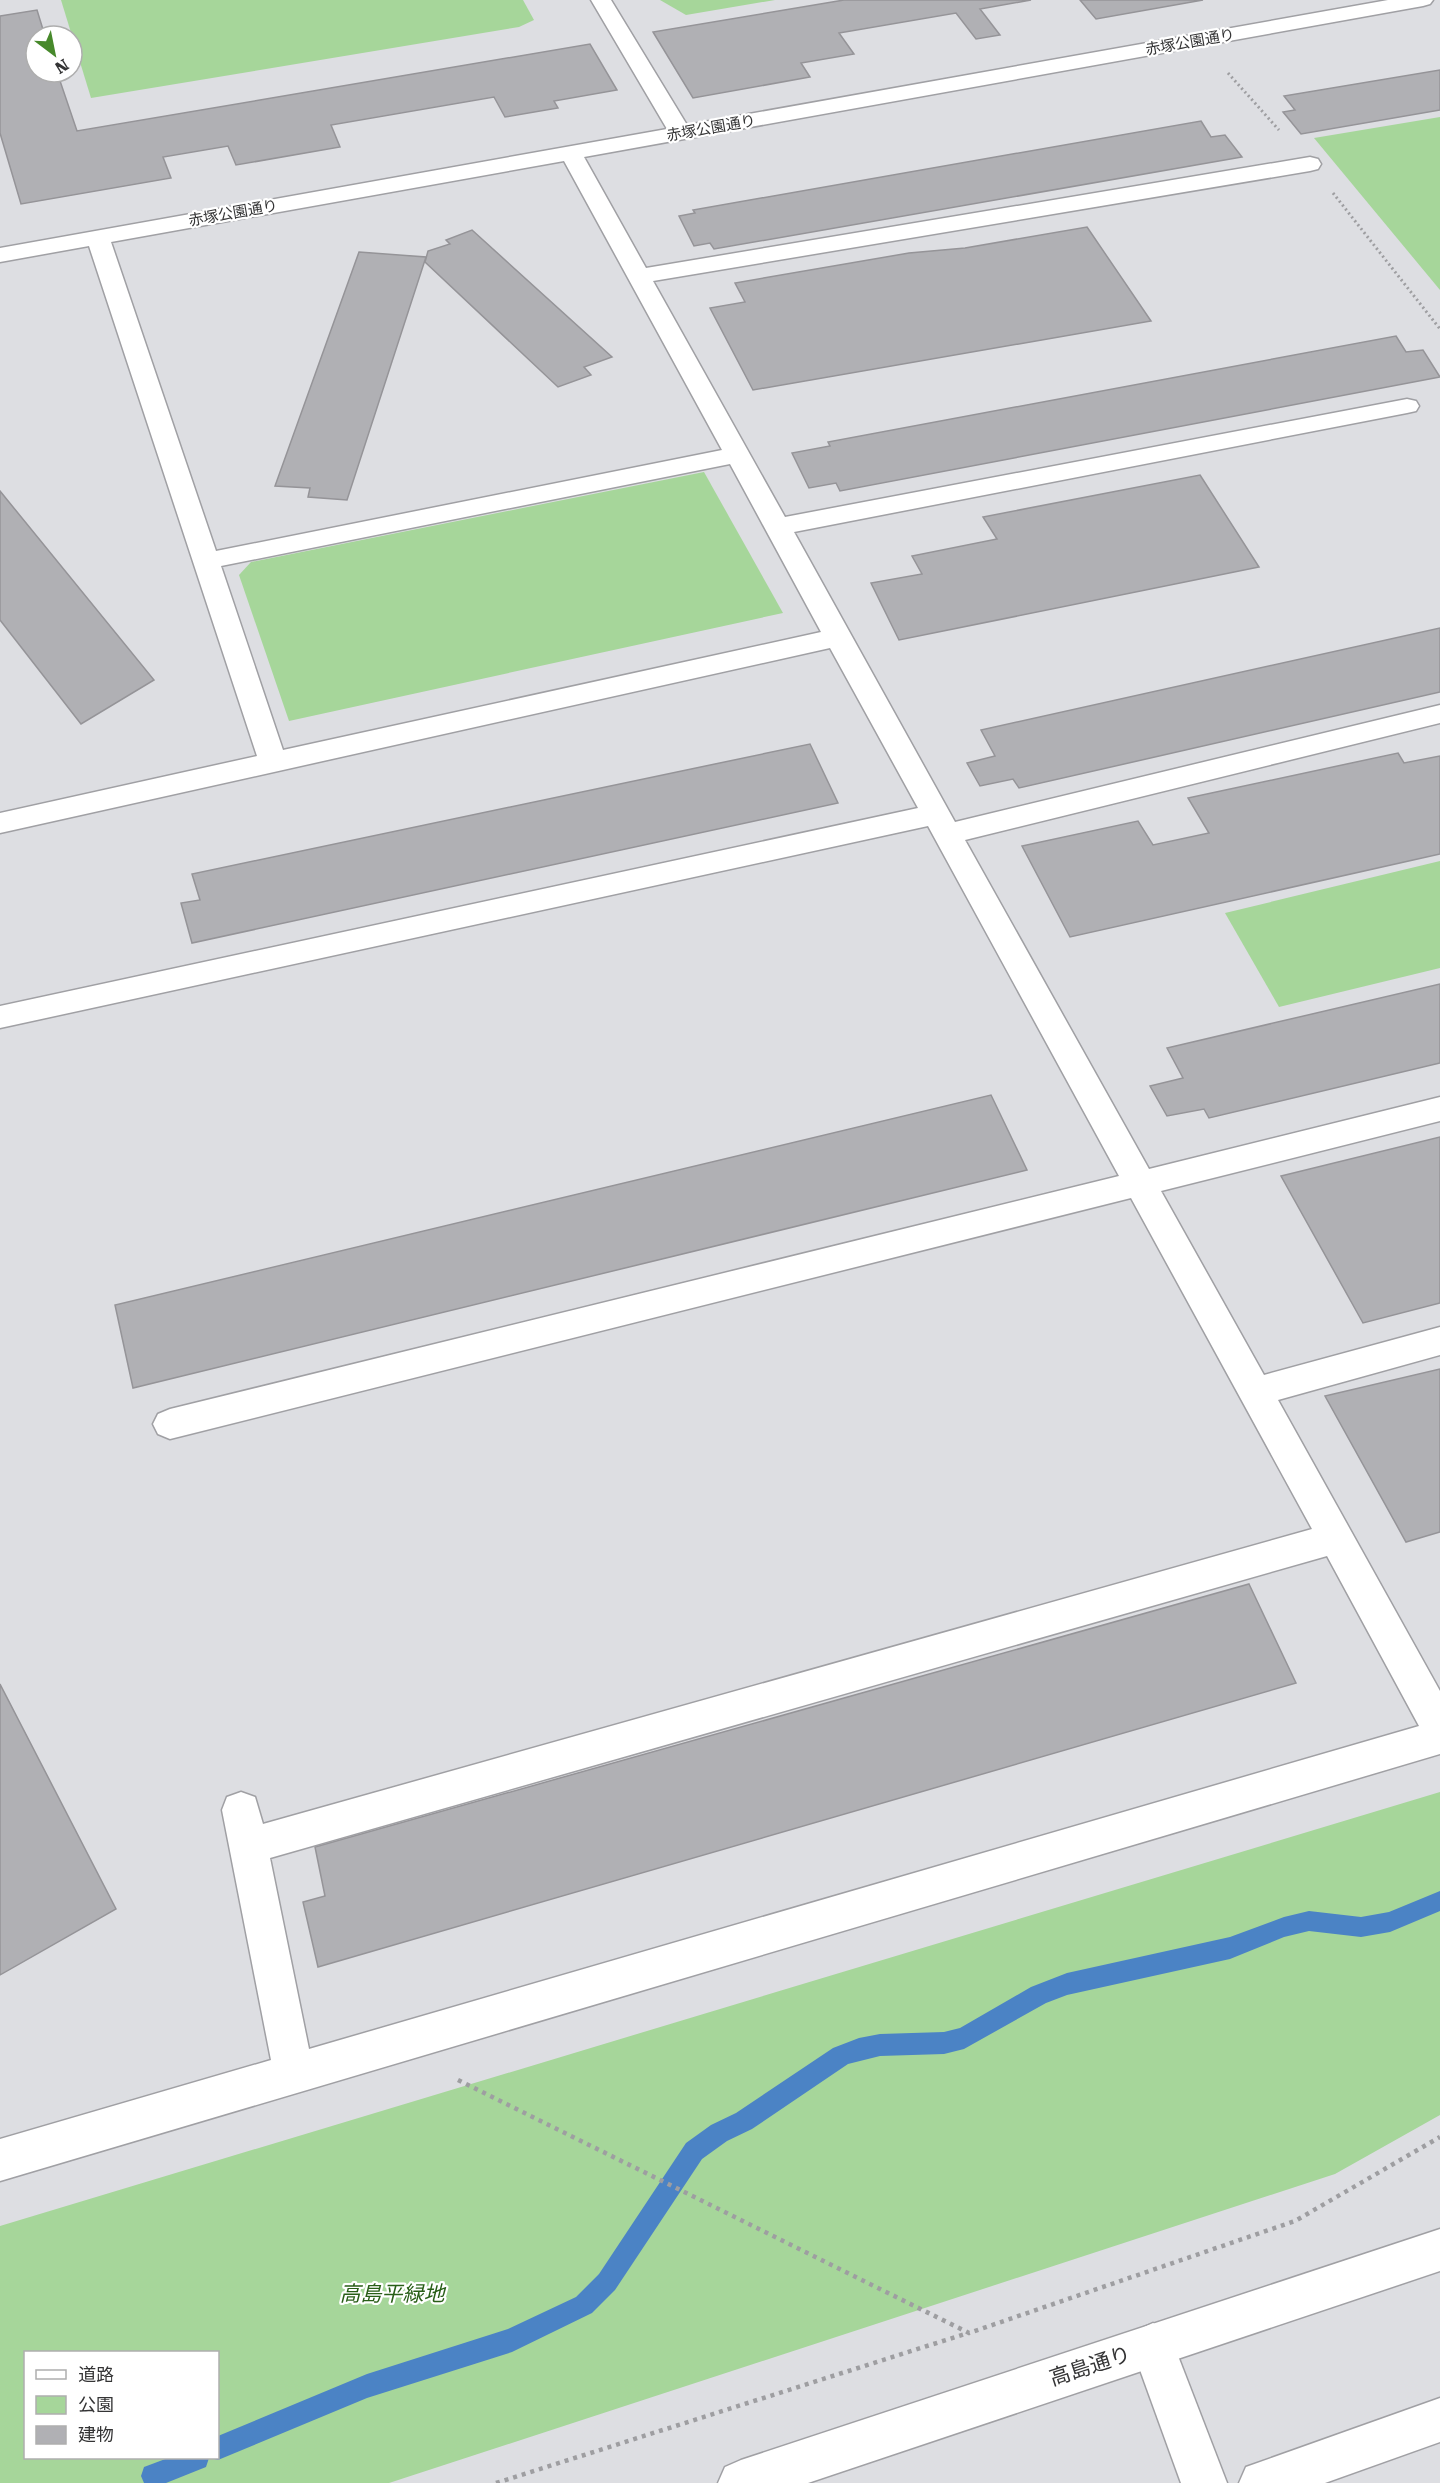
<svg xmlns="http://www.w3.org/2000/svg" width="1440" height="2483" font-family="'Roboto Serif','Noto Sans JP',serif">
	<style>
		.green { fill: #a6d69a; fill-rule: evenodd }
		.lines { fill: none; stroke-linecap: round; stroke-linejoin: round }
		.stream { fill: #4b83c5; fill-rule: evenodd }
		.building { fill: #b0b0b4; stroke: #959498; stroke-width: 1.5 }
		.minor-casing { stroke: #a0a0a4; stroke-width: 3 }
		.major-casing { stroke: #a0a0a4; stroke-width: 3 }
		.path-far1 { stroke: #9e9ea1; stroke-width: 3; stroke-dasharray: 2 3; stroke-linecap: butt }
		.path { stroke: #9e9ea1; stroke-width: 4.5; stroke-dasharray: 4 5; stroke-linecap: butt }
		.minor { fill: #fff; fill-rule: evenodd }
		.major { fill: #fff; fill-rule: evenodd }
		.labels { text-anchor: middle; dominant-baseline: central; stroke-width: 4.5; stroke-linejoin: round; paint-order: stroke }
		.far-street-label { font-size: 15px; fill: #343435; stroke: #fff }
		.near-park-label { font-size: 21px; font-style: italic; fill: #285e17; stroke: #fff }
		.near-street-label { font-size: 21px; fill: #343435; stroke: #fff }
	</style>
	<rect width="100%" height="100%" fill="#dddee2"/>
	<g class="green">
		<path d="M61,0H523L534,20L519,27L91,98Z"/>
		<path d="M660,0H775L686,15Z"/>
		<path d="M1440,117V290L1314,138Z"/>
		<path d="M704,472L783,613L289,721L239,575L251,562Z"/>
		<path d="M1440,861V968L1279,1007L1225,913Z"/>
		<path d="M1440,1792V2115L1335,2174L389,2483H0V2226ZM26,2352H218V2458H26Z"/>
	</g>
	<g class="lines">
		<g class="stream">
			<path d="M1440,1891V1911L1390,1932L1361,1937L1309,1931L1284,1937L1230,1959L1067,1995L1046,2003L964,2049L944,2054L880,2056L848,2064L752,2129L727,2141L702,2159L615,2290L592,2313L512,2352L367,2398L218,2460L211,2458H218V2436L367,2374L508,2329L576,2297L599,2274L686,2143L711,2125L736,2113L833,2048L859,2038L880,2034L944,2032L960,2028L1031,1987L1067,1973L1230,1937L1284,1917L1309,1911L1361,1917L1389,1912Z"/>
			<path d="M168,2458H209L206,2467L166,2483H144L141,2476L144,2467Z"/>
		</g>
	</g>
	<g class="building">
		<path d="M844,0H1031L980,9L1000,35L976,39L956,13L839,33L854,54L801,63L810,77L693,98L653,32Z"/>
		<path d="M1080,0H1203L1096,19Z"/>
		<path d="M37,10L45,36H36V72H57L77,131L590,44L617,90L554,101L558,108L505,117L494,97L331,125L340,147L236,165L228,146L163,157L171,178L21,204L0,133V16Z"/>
		<path d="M1440,70V110L1301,134L1283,112L1295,110L1284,96Z"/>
		<path d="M1201,121L1211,137L1225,135L1242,157L714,249L710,243L694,246L679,216L695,213L693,210Z"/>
		<path d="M1087,227L1151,321L753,390L710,308L745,302L735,283L909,253L965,248Z"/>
		<path d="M472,230L612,357L584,367L591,375L558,387L425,262L428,251L450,244L446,240Z"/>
		<path d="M359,252L426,257L347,500L308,497L310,488L275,486Z"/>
		<path d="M1396,336L1406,352L1423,350L1440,377L840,491L836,483L809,488L792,453L830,446L828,442Z"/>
		<path d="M1200,475L1259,567L899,640L871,583L922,574L912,556L997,539L983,517Z"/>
		<path d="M0,491L154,680L81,724L0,620Z"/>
		<path d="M1440,628V692L1019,788L1013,779L980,786L967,763L995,756L981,730Z"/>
		<path d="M810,744L838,803L192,943L181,903L200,900L192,874Z"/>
		<path d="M1398,753L1404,763L1440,756V854L1070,937L1022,846L1138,821L1153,845L1209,833L1188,798Z"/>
		<path d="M1440,984V1063L1209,1118L1204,1109L1167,1116L1150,1086L1183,1078L1167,1048Z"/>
		<path d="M991,1095L1027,1170L133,1388L115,1305Z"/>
		<path d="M1440,1137V1303L1363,1323L1281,1176Z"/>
		<path d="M1440,1369V1532L1406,1542L1325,1396Z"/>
		<path d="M1249,1584L1296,1683L318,1967L303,1902L325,1896L315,1847Z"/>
		<path d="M0,1684L116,1909L0,1975Z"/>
	</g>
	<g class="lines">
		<g class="minor-casing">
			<g id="minor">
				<path d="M591,0H611L687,125L1388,0H1433L1430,4L1423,6L584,157L646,268L1310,157L1318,159L1321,164L1318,169L1310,171L653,281L785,517L1407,399L1416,401L1419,406L1416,411L1407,413L794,532L955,822L1440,705V723L965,840L1149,1169L1440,1097V1121L1161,1191L1264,1375L1440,1327V1355L1278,1400L1440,1691V1754L0,2181V2139L271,2060L222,1810L227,1797L241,1792L255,1797L263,1824L1312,1529L1131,1198L170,1439L158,1434L153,1424L158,1414L170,1409L1119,1176L928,826L0,1028V1006L918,808L830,648L0,833V813L257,756L89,246L0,262V248L667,129ZM564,161L722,450L216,551L111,242ZM730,464L821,632L283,750L221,566ZM1327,1556L1419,1726L309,2049L270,1858Z"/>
				<path d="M1153,2323L1168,2330L1227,2483H1181L1131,2345L1138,2330Z"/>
			</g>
		</g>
		<g class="major-casing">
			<g id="major">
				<path d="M1440,2229V2271L808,2483H718L725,2467L741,2460Z"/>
				<path d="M1440,2398V2442L1325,2483H1239L1246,2467Z"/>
			</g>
		</g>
		<g class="path-far1">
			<path d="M1228,73L1279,130"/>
			<path d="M1333,193L1440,329"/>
		</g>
		<g class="path">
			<path d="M458,2080L969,2333L1295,2221L1440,2137"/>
			<path d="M496,2483L968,2333"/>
		</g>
		<use href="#minor" class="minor"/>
		<use href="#major" class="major"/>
	</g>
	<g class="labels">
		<g class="far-street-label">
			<text transform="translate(1190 42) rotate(-10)">赤塚公園通り</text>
			<text transform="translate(711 128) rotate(-10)">赤塚公園通り</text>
			<text transform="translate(233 213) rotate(-10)">赤塚公園通り</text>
		</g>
		<g class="near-park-label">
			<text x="392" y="2294">高島平緑地</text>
		</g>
		<g class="near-street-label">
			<text transform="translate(1090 2366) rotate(-18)">高島通り</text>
		</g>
	</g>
	<rect x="24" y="2351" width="195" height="108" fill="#ffffff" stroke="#aeaeae" stroke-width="1.5"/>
	<rect x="36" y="2370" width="30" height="9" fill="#ffffff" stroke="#aeaeae" stroke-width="1.5"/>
	<text x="78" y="2381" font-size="18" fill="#343435">道路</text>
	<rect x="36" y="2396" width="30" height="18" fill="#a6d69a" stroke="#aeaeae" stroke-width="1.5"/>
	<text x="78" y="2411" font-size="18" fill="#343435">公園</text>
	<rect x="36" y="2426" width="30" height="18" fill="#b0b0b4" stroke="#aeaeae" stroke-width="1.5"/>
	<text x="78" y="2441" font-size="18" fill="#343435">建物</text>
	<g transform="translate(54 54) rotate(148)"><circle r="28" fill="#ffffff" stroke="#aeaeae" stroke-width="1.5"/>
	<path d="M0-4.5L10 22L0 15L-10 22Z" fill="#47892b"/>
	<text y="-9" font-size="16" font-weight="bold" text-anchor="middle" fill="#343435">N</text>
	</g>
</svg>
